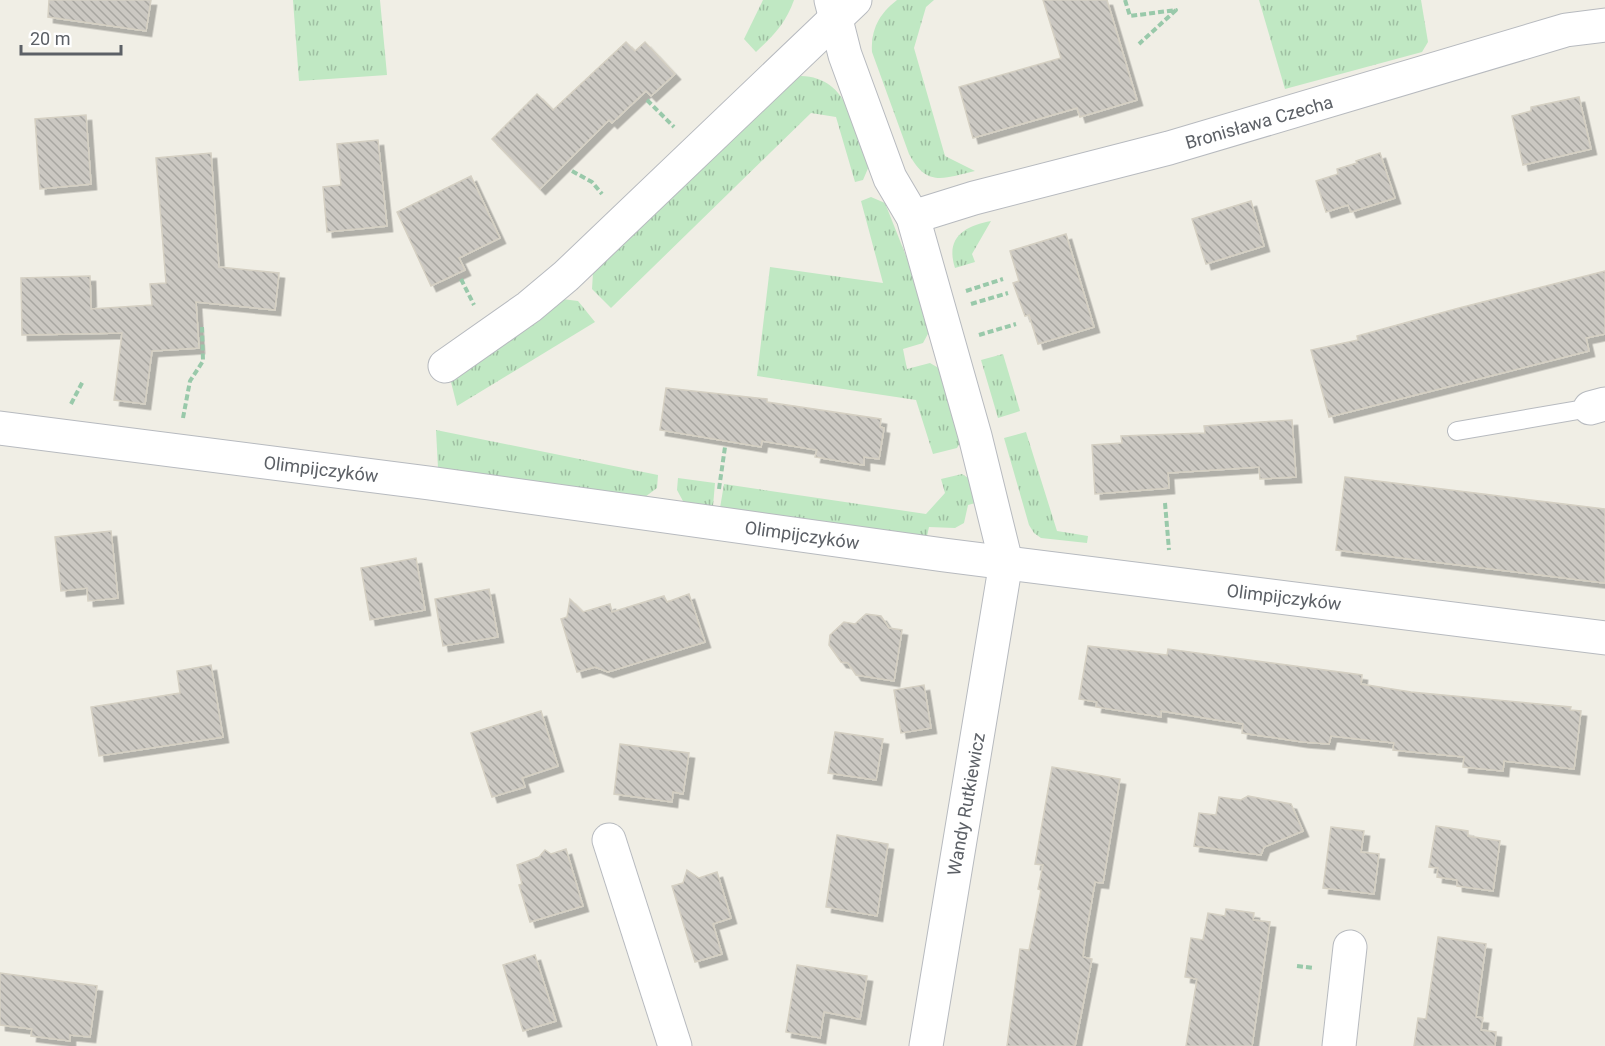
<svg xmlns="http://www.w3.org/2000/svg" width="1605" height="1046" font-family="Roboto,sans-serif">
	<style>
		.grass { fill: url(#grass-tufts) }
		.building { fill: url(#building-back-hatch); stroke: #d5d0c3; stroke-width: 1.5; filter: url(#shadow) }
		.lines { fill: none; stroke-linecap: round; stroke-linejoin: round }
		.lane-casing { stroke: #b7babf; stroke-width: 20 }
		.street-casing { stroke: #b7babf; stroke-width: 35 }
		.path { stroke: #99c9aa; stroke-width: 4; stroke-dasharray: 6 3; stroke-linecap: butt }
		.lane { stroke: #fff; stroke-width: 18 }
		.street { stroke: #fff; stroke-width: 33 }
		.labels { text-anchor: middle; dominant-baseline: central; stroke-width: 4.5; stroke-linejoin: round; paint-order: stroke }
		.street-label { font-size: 18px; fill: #5c6066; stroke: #fff }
	</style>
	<defs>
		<pattern id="grass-tufts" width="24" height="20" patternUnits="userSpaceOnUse" patternTransform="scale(1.5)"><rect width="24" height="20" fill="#c0e8c3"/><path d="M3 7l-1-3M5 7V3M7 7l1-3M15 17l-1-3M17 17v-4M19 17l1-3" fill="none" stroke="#9fbfa2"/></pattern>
		<pattern id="building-back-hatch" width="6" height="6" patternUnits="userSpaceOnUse" patternTransform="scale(1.5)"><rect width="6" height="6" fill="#cbc8c2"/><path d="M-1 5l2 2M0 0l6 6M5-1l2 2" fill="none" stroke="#a8a6a1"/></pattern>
		<filter id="shadow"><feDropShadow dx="5.5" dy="5.5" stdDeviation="0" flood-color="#0004"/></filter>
	</defs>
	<rect width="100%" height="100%" fill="#f0eee5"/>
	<g class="grass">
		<path d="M293,0H380L387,75L299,81Z"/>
		<path d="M763,0H794C786,23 773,36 756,52L744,39Z"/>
		<path d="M897,0H934L926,7L914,48L945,156L975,171C944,178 927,188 909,154L872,52C871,29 879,14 897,0Z"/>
		<path d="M1259,0H1421L1428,42L1422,52L1285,89Z"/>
		<path d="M801,76C849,77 855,129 869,166L863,180L855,182L836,117L811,113L611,308L592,289L593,273L792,79Z"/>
		<path d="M871,197L885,203L912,271L930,330L923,343L903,349L907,369L930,363L942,370L961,441L957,448L933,454L916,400L757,376L770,267L883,283L861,201Z"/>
		<path d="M991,221L972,254L975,262L955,268C945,237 965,226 991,221Z"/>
		<path d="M562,299L578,301L595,322L457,406L450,378Z"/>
		<path d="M1003,354L1020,411L998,418L981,360Z"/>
		<path d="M436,430L658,475L657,488L645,497L438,468Z"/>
		<path d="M1026,432L1057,531L1088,536L1087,543L1041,538L1034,533L1029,525L1004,438Z"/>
		<path d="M962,474L973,481L979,502L968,505L964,523L955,528L929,527L927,536L720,508L724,484L926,514L945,493L941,479Z"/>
		<path d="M678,478L715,483L713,506L684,503L677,490Z"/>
	</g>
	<g class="building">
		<path d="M49,0H151L146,31L48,17Z"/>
		<path d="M1043,0H1107L1137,100L1080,117L1077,108L973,138L959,87L1061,58Z"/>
		<path d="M626,42L635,51L645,42L675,74L651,96L646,91L612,123L609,120L540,189L492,139L537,94L553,110Z"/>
		<path d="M1579,97L1591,149L1523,165L1512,116L1531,111V107Z"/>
		<path d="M86,115L91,184L40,189L35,119Z"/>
		<path d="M378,140L387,226L327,232L323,187L341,185L337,144Z"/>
		<path d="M211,153L219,267L279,273L275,310L196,302L199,348L152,351L145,404L114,400L122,333L22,335L21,278L90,276L91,309L152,305L150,284L166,283L156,158Z"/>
		<path d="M1380,153L1395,198L1351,212L1348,205L1326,212L1316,181L1338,174L1337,169L1357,163L1356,161Z"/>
		<path d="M471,176L500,238L459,258L465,270L431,286L397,212Z"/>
		<path d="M1251,201L1264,246L1206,264L1192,219Z"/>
		<path d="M1066,234L1094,327L1038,344L1029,315L1025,316L1013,283L1019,281L1010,251Z"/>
		<path d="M1605,271V334L1586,338L1589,351L1329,417L1311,350L1358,340L1357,336L1459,308Z"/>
		<path d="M666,388L767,399V402L881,419L880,427L884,428L879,459L864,457V465L815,457L817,450L762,441L761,447L660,430Z"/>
		<path d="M1292,420L1296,477L1260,479L1259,467L1168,473L1169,488L1095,494L1092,445L1122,443L1121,436L1205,433L1204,426Z"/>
		<path d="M1345,477L1605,509V583L1336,550Z"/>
		<path d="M111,531L118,598L88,601L87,588L61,591L55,537Z"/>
		<path d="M416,558L425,610L370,620L361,568Z"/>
		<path d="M489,589L498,637L443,646L435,599Z"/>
		<path d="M689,594L705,642L608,672L595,667L577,672L561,619L567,617L570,599L583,612L610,604L612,612L664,596L667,602Z"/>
		<path d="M866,614L881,616L889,628L902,630L894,681L856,675L848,663L841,662L829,645L830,635L844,622L855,624Z"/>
		<path d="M1088,646L1167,655L1168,649L1362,675L1361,684L1411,692L1571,707L1570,710L1581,711L1574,769L1504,761L1503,771L1463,767L1464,757L1393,750L1394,743L1331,736L1329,744L1303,742L1242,733L1243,724L1217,720L1161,711V717L1096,707L1097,702L1079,699Z"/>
		<path d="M211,665L223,737L99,756L91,707L180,693L177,671Z"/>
		<path d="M924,685L931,728L901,733L894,690Z"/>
		<path d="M541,711L558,766L522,778L525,787L492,797L471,733Z"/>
		<path d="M835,732L883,739L876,780L828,773Z"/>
		<path d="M620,744L689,753L683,794L673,792L672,802L614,794Z"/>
		<path d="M1052,767L1120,779L1103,883L1095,882L1085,940L1083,957L1092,959L1075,1046H1007L1020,949L1029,950L1041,890L1038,889L1043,865L1035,864Z"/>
		<path d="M1248,796L1291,804L1303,831L1264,847L1261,855L1194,846L1199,813L1216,815L1219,797L1241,800Z"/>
		<path d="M1436,826L1468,831V836L1500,841L1493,891L1457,886V880L1437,877L1438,868L1429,867Z"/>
		<path d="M1331,827L1364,831L1361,852L1379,854L1374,894L1323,888Z"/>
		<path d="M837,835L888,844L877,916L826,907Z"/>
		<path d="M566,849L583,906L530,922L519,885L522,884L517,865L539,857L545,850L551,854Z"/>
		<path d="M687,870L699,878L717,872L731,918L713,924L722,954L695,962L672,886L683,883Z"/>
		<path d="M1226,909L1254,913L1253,920L1270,922L1252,1046H1186L1197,979L1185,977L1191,938L1203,940L1208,913L1225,916Z"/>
		<path d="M1438,937L1486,944L1476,1017L1483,1018L1481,1030L1496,1032L1495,1046H1414L1418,1018L1426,1019Z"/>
		<path d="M535,955L556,1021L523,1031L503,965Z"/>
		<path d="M797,965L867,976L860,1019L824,1012L820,1038L786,1032Z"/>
		<path d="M0,973L97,986L90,1037L70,1035V1041L31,1036L32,1029L0,1025Z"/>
	</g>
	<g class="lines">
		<g class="lane-casing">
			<path id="lane" d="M1457,431L1590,408"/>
		</g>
		<g class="street-casing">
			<g id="street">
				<path d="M831,0L845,55L890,178L913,217L975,436L1006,562L926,1046"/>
				<path d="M913,217L974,198L1169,148L1566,30L1605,25"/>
				<path d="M445,366L529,307L566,276L855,0"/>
				<path d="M1590,408L1605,404"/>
				<path d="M0,428L429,483L944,555L1605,638"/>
				<path d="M609,840L675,1046"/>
				<path d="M1339,1046L1350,947"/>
			</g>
		</g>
		<g class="path">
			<path d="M1125,0L1130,16L1176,10L1139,44"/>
			<path d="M647,100L674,127"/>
			<path d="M572,171L592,182L602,194"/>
			<path d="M461,279L474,305"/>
			<path d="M966,291L1003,279"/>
			<path d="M971,304L1008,293"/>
			<path d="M979,335L1016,324"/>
			<path d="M71,404L83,381"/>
			<path d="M183,418L190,381L203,361L202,327"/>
			<path d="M719,489L725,447"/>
			<path d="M1165,503L1169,550"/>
			<path d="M1297,966L1314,968"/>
		</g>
		<use href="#lane" class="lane"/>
		<use href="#street" class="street"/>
	</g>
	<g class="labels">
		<g class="street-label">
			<text transform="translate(1259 122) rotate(-16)">Bronisława Czecha</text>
			<text transform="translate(321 469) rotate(7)">Olimpijczyków</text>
			<text transform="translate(802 535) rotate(8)">Olimpijczyków</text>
			<text transform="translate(1284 597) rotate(7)">Olimpijczyków</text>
			<text transform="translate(966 804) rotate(-80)">Wandy Rutkiewicz</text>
		</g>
	</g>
	<path d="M21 45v9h100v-9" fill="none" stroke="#5c6066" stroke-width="3"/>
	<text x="30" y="45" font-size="18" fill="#5c6066" stroke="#ffffff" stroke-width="4.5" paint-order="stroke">20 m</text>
</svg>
